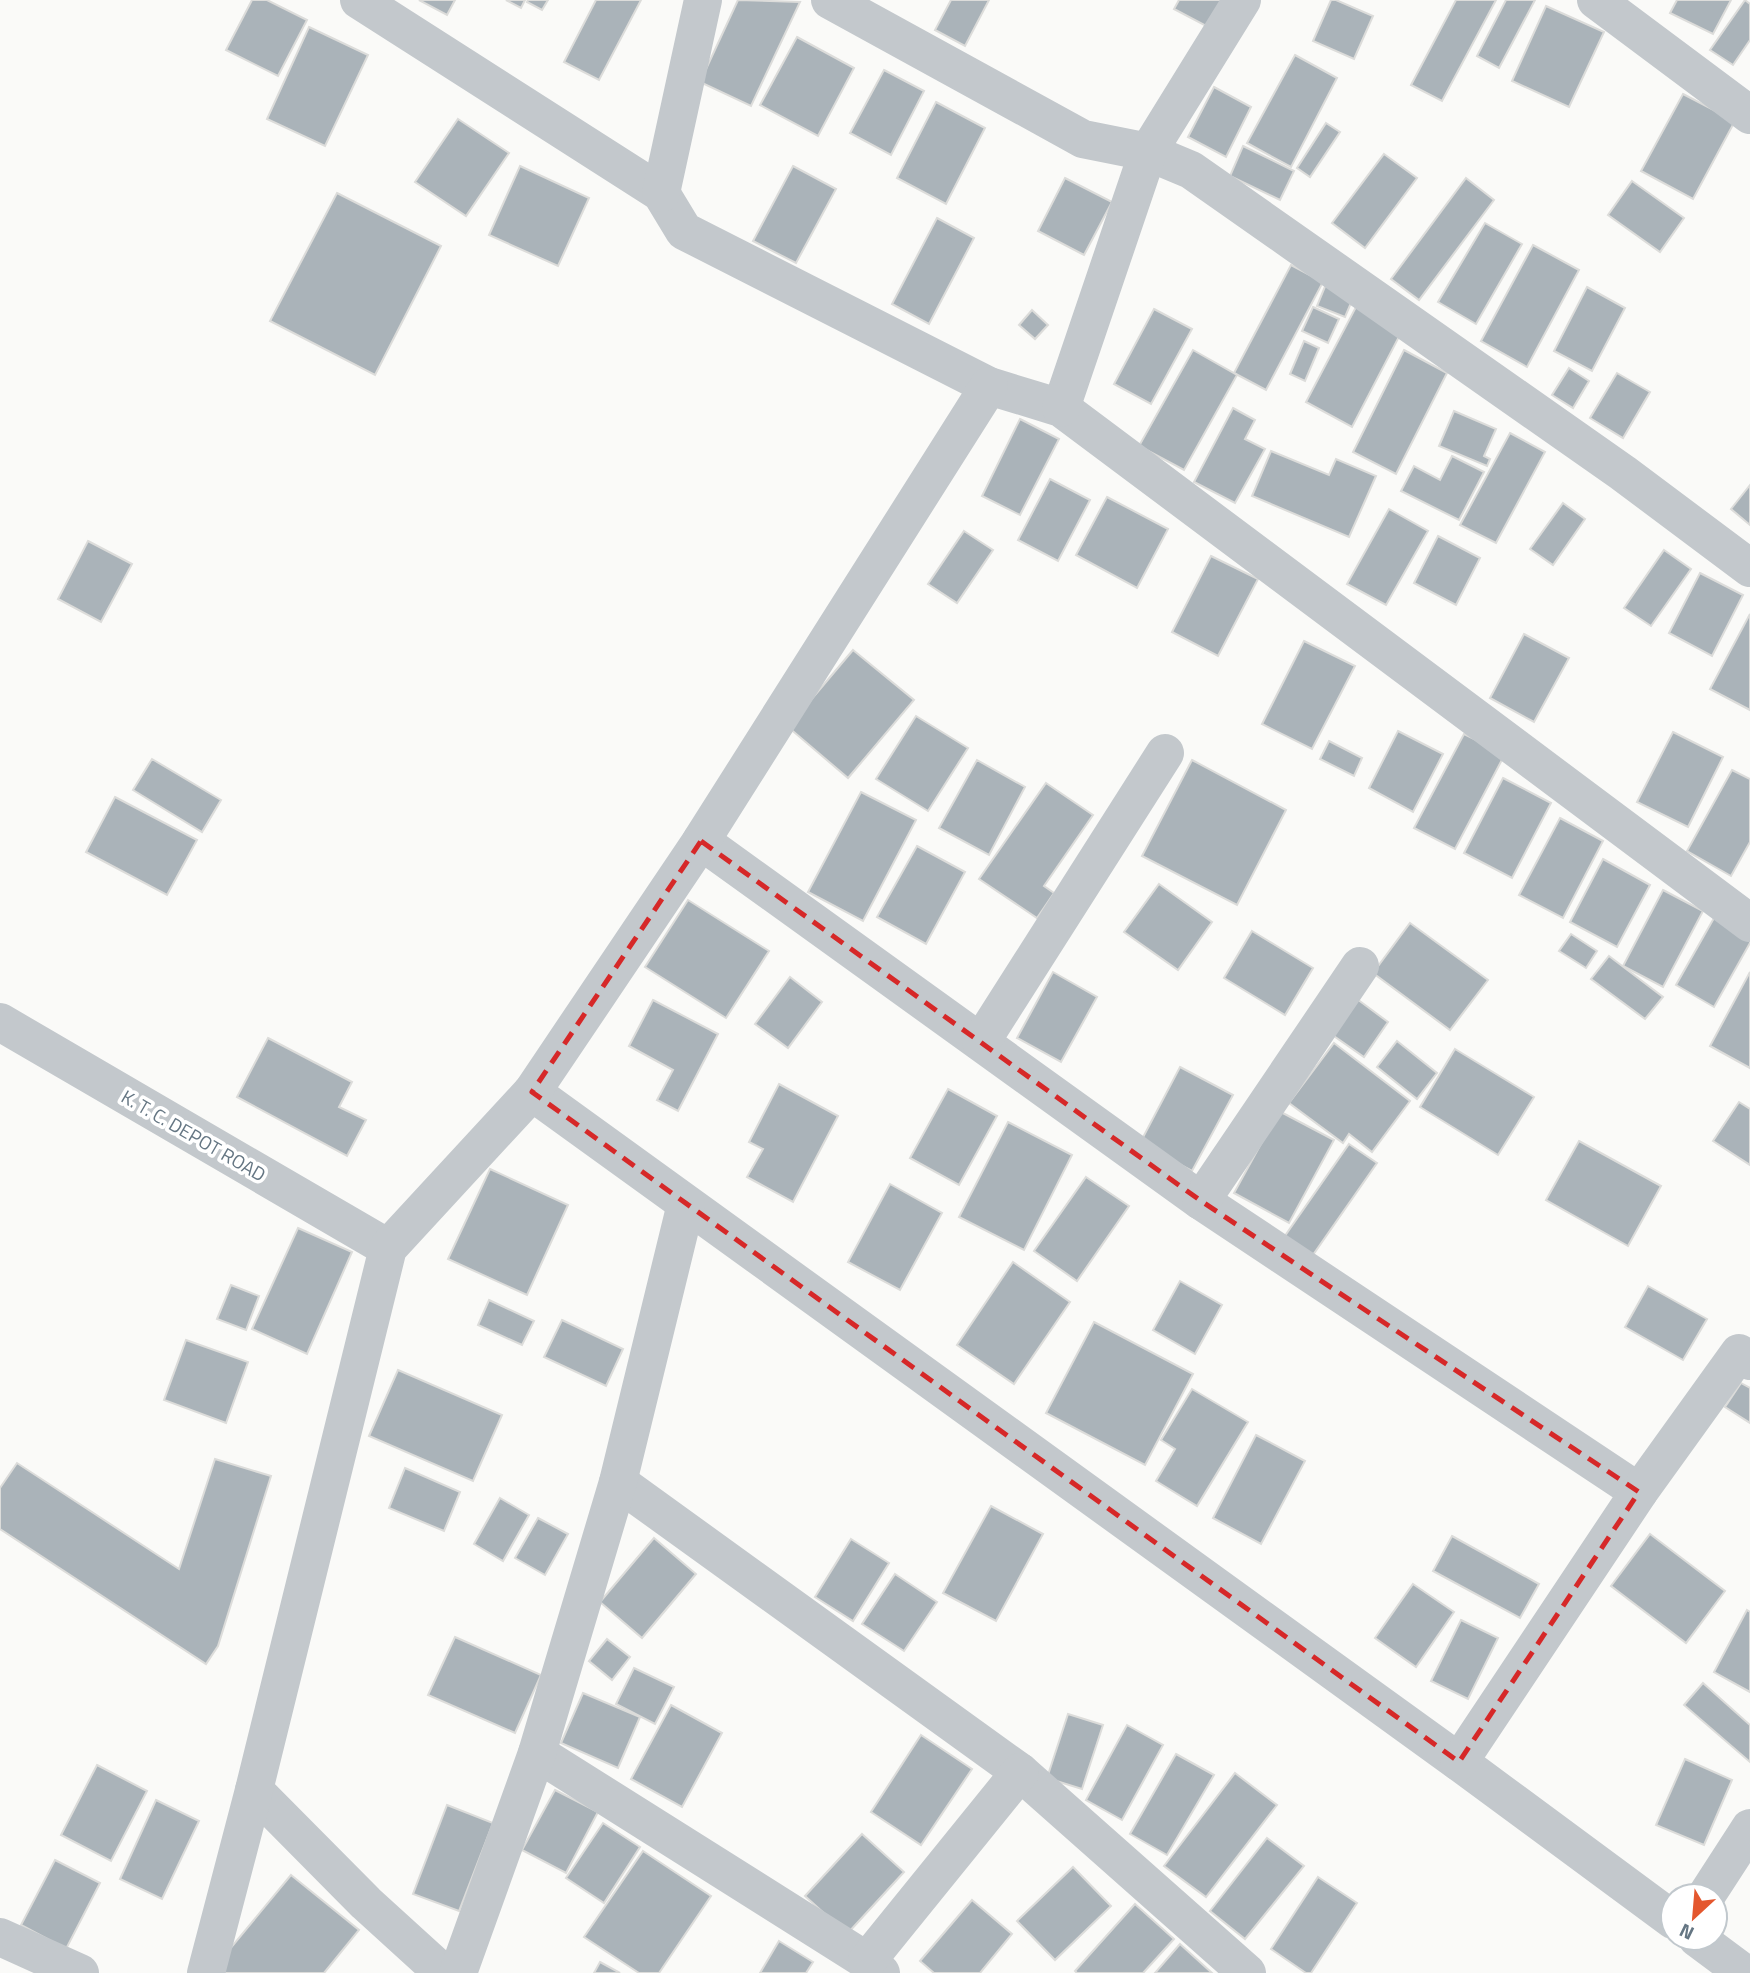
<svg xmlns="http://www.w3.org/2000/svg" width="1750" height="1973" font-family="'Titillium Web',sans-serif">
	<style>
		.building { fill: #aab3b9; stroke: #dcdcda; stroke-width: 2 }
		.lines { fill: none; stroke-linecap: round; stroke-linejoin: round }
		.minor { stroke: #c3c8cc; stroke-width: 38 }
		.marked { fill: none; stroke: #d62828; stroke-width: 5; stroke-dasharray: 14 9; stroke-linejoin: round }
		.labels { text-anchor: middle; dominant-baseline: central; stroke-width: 7; stroke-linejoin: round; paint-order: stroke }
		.street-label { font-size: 19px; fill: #657683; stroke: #fff }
	</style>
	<rect width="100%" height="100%" fill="#fafaf8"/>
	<g class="building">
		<path d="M252,0H267L307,20L278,76L226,50Z"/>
		<path d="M419,0H455L447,15Z"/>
		<path d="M506,0H525L521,8Z"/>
		<path d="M528,0H548L542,10L527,2Z"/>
		<path d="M596,0H641L599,80L564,62Z"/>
		<path d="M738,0L800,2L751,106L700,82Z"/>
		<path d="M951,0H989L965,46L935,30Z"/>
		<path d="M1179,0H1222L1208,27L1174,9Z"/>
		<path d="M1331,0H1336L1373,16L1354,59L1313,41Z"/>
		<path d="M1456,0H1496L1442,101L1411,85Z"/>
		<path d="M1506,0H1535L1499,68L1477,56Z"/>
		<path d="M1677,0H1731L1713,34L1670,13Z"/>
		<path d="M1745,0L1750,4V40L1733,65L1710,50Z"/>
		<path d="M1546,6L1604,32L1569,107L1512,81Z"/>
		<path d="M309,27L368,55L325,146L267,119Z"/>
		<path d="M797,37L854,68L818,136L760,105Z"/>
		<path d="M1295,55L1337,78L1291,167L1247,143Z"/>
		<path d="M884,70L924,91L891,155L850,133Z"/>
		<path d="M1214,87L1251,107L1226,157L1188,137Z"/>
		<path d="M1683,94L1735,121L1693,199L1641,171Z"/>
		<path d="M936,102L985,128L946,204L897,178Z"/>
		<path d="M458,119L509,153L466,216L415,182Z"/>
		<path d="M1326,123L1340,132L1310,177L1297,168Z"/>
		<path d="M1243,146L1294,171L1280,200L1230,176Z"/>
		<path d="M1384,154L1417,178L1365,248L1332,223Z"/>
		<path d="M520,166L589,198L558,266L489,235Z"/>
		<path d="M793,166L836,189L796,263L753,241Z"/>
		<path d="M1065,178L1112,202L1084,255L1038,231Z"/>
		<path d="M1466,178L1494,200L1419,300L1391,279Z"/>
		<path d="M1632,181L1684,218L1660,252L1608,215Z"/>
		<path d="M337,193L441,246L375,375L270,321Z"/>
		<path d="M937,218L974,238L929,324L892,304Z"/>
		<path d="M1485,223L1522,244L1476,324L1438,302Z"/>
		<path d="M1533,245L1579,270L1527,367L1481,341Z"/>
		<path d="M1291,265L1323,282L1266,390L1234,373Z"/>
		<path d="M1326,284L1354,296L1345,317L1317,306Z"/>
		<path d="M1587,287L1625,308L1592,371L1554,351Z"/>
		<path d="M1357,305L1403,329L1352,427L1306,402Z"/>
		<path d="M1313,307L1339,319L1328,343L1302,331Z"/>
		<path d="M1154,309L1192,329L1151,404L1114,384Z"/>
		<path d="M1032,310L1048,325L1035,339L1019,325Z"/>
		<path d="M1304,341L1319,348L1305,381L1290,374Z"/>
		<path d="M1193,350L1237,375L1184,470L1139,446Z"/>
		<path d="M1404,350L1447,373L1396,474L1353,452Z"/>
		<path d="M1569,368L1589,381L1573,408L1552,395Z"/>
		<path d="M1617,373L1650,392L1623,438L1590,418Z"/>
		<path d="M1233,408L1255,420L1245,439L1265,449L1235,503L1194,482Z"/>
		<path d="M1454,411L1496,429L1484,456L1490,459L1487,466L1439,446Z"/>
		<path d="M1020,419L1059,439L1020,515L982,496Z"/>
		<path d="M1510,433L1545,452L1496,543L1460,525Z"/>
		<path d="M1271,451L1329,475L1336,459L1376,476L1349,537L1252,496Z"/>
		<path d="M1452,456L1484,472L1459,520L1401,491L1414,466L1440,480Z"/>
		<path d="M1050,479L1090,500L1058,561L1018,540Z"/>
		<path d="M1750,485V525L1731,509Z"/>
		<path d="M1107,497L1168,529L1137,588L1076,555Z"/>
		<path d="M1563,503L1585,519L1553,565L1530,549Z"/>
		<path d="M1389,509L1428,531L1386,605L1347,584Z"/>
		<path d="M964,531L993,550L957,603L928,584Z"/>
		<path d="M1438,536L1480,558L1456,605L1414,583Z"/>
		<path d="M88,541L132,564L101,622L58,599Z"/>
		<path d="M1664,550L1691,569L1651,626L1624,608Z"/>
		<path d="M1211,556L1258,579L1218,656L1172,632Z"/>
		<path d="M1700,573L1743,595L1712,656L1669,633Z"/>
		<path d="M1750,614V710L1710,689Z"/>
		<path d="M1524,634L1569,658L1534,722L1490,698Z"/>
		<path d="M1304,641L1355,666L1312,749L1262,724Z"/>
		<path d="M853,650L914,700L848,778L788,727Z"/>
		<path d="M916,716L968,748L928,811L876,779Z"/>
		<path d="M1398,731L1443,754L1413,812L1369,788Z"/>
		<path d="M1673,732L1723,757L1688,827L1637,802Z"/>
		<path d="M1464,734L1505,754L1455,849L1414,828Z"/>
		<path d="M1329,741L1362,758L1354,776L1320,759Z"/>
		<path d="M152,759L221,800L202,832L133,790Z"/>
		<path d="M977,760L1025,787L989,855L939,828Z"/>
		<path d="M1192,760L1286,810L1237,905L1142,856Z"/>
		<path d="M1732,770L1750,779V842L1731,876L1687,851Z"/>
		<path d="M1503,778L1551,803L1512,878L1464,853Z"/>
		<path d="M1046,783L1093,815L1044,886L1054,893L1037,918L979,879Z"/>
		<path d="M861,792L916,820L863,921L808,892Z"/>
		<path d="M115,797L197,840L167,895L86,852Z"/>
		<path d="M1560,818L1603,841L1563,918L1519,895Z"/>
		<path d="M917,846L965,872L926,944L877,917Z"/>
		<path d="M1603,859L1650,885L1617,947L1570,922Z"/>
		<path d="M1159,884L1212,922L1178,970L1124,932Z"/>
		<path d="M1663,890L1703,911L1663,987L1623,966Z"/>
		<path d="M688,900L769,951L726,1018L645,967Z"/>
		<path d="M1714,918L1750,937V943L1714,1007L1676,985Z"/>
		<path d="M1410,923L1488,980L1450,1030L1373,973Z"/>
		<path d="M1252,931L1313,968L1285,1015L1224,978Z"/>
		<path d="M1571,934L1597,951L1586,968L1559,951Z"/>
		<path d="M1609,956L1663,997L1645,1019L1591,979Z"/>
		<path d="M1053,972L1097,997L1061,1062L1017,1038Z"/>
		<path d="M1750,972V1068L1710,1046Z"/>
		<path d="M790,977L822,1002L788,1048L755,1024Z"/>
		<path d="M1357,999L1388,1022L1364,1057L1331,1034Z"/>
		<path d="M653,1000L718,1034L678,1111L657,1100L673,1070L629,1046Z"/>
		<path d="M268,1038L352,1082L339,1107L366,1120L347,1156L237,1097Z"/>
		<path d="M1397,1041L1437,1073L1417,1099L1377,1067Z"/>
		<path d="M1334,1043L1410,1101L1372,1152L1349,1134L1343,1143L1289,1103Z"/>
		<path d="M1455,1049L1534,1097L1498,1155L1420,1107Z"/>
		<path d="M1180,1067L1233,1095L1192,1171L1140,1143Z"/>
		<path d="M779,1084L838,1116L793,1202L747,1177L763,1149L749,1142Z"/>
		<path d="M948,1089L997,1116L959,1185L910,1158Z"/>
		<path d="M1739,1102L1750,1109V1165L1713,1141Z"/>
		<path d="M1279,1111L1334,1140L1289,1223L1234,1193Z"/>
		<path d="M1008,1122L1072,1155L1024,1250L959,1217Z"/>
		<path d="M1579,1141L1661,1186L1628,1246L1546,1200Z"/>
		<path d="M1349,1144L1377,1163L1308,1262L1280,1243Z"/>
		<path d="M490,1169L568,1205L527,1295L448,1259Z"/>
		<path d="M1086,1177L1129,1206L1077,1281L1034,1251Z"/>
		<path d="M890,1184L942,1213L900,1290L848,1262Z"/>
		<path d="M298,1228L352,1252L307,1354L252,1329Z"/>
		<path d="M1013,1262L1070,1302L1014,1384L957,1345Z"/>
		<path d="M1180,1281L1222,1305L1195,1354L1153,1330Z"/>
		<path d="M231,1285L259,1296L246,1330L217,1319Z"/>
		<path d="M1648,1286L1707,1319L1683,1360L1625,1327Z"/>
		<path d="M489,1300L534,1321L522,1345L478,1325Z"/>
		<path d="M562,1320L623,1349L606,1386L544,1357Z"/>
		<path d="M1094,1322L1193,1374L1145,1465L1046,1413Z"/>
		<path d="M186,1340L248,1362L226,1423L164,1400Z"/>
		<path d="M398,1370L502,1415L473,1481L369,1436Z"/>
		<path d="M1741,1383L1750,1388V1423L1725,1407Z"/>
		<path d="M1192,1389L1248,1422L1197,1506L1156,1481L1175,1449L1161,1440Z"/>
		<path d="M1256,1435L1305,1461L1261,1544L1213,1518Z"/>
		<path d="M215,1459L271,1476L218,1646L206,1664L0,1529V1488L17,1463L179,1569Z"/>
		<path d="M405,1468L460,1492L444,1531L389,1508Z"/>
		<path d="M500,1498L529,1515L503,1561L474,1544Z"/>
		<path d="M991,1506L1043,1534L996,1621L943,1593Z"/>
		<path d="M538,1518L568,1534L545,1575L515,1558Z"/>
		<path d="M1650,1534L1725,1591L1686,1643L1611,1586Z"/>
		<path d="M1452,1536L1539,1584L1520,1618L1433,1571Z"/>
		<path d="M654,1538L696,1574L642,1638L600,1602Z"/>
		<path d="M851,1539L889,1563L853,1621L815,1597Z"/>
		<path d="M895,1574L937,1602L904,1651L862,1624Z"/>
		<path d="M1413,1584L1454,1612L1416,1667L1375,1638Z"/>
		<path d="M1747,1610L1750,1612V1692L1714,1672Z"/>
		<path d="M1461,1620L1498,1638L1468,1699L1431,1681Z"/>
		<path d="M455,1637L541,1675L515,1733L428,1695Z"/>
		<path d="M607,1639L630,1657L612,1680L589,1661Z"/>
		<path d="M634,1668L674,1687L655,1724L616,1704Z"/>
		<path d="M1703,1683L1750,1725V1762L1684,1705Z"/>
		<path d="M583,1693L640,1717L618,1768L561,1743Z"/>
		<path d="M671,1705L722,1733L682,1807L631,1779Z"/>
		<path d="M1068,1714L1103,1725L1082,1789L1047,1778Z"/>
		<path d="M1127,1725L1163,1745L1122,1820L1086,1800Z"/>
		<path d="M921,1735L972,1769L921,1845L871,1812Z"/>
		<path d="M1176,1754L1214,1775L1167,1855L1130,1834Z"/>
		<path d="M1685,1759L1732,1780L1704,1845L1656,1825Z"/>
		<path d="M97,1765L147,1791L111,1861L61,1835Z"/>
		<path d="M1235,1773L1277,1805L1206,1897L1164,1866Z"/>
		<path d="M555,1790L598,1812L566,1873L522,1850Z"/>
		<path d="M156,1800L199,1821L162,1899L120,1879Z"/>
		<path d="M447,1805L493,1823L459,1911L413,1894Z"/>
		<path d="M603,1823L640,1847L604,1903L566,1878Z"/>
		<path d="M862,1834L904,1872L847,1934L805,1896Z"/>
		<path d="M1267,1838L1304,1866L1245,1939L1210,1911Z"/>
		<path d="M643,1851L711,1896L659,1973H639L584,1937Z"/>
		<path d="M55,1860L100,1883L66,1949L21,1925Z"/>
		<path d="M1073,1867L1111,1906L1055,1960L1017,1921Z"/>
		<path d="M291,1875L359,1930L324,1973H210Z"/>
		<path d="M1318,1877L1357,1903L1311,1973H1306L1271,1949Z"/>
		<path d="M972,1900L1012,1934L980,1973H934L920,1961Z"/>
		<path d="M1135,1904L1174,1939L1143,1973H1077L1075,1971Z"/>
		<path d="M779,1941L813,1962L806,1973H760Z"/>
		<path d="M1180,1944L1212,1973H1155Z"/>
		<path d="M600,1962L620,1973H594Z"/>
	</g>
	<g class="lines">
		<g class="minor">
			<path d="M359,0L661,193L684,231L989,386L1061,408L1750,923"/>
			<path d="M830,0L1083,139L1148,152L1191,170L1623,473L1750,568"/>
			<path d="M1596,0L1750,115"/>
			<path d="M661,193L703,0"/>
			<path d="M1061,408L1148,152L1242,0"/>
			<path d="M701,841L1201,1201L1639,1492"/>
			<path d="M0,1022L388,1248"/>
			<path d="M981,1042L1165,753"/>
			<path d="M532,1092L1459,1762L1673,1920"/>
			<path d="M1201,1201L1360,966"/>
			<path d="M618,1482L1020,1772L1247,1973"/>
			<path d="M537,1753L867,1961L881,1973"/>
			<path d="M1459,1762L1639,1492L1739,1353L1750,1361"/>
			<path d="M254,1790L366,1903L443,1973"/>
			<path d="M1706,1896L1750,1828"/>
			<path d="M0,1937L80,1973"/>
			<path d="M1697,1938L1744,1973"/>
			<path d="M867,1961L1020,1772"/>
			<path d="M206,1973L254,1790L388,1248L532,1092L701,841L989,386"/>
			<path d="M458,1973L537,1753L618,1482L686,1204"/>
		</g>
	</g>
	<path class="marked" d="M701,841L1201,1201L1639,1492L1459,1762L532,1092Z"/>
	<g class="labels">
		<g class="street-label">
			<text transform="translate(194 1135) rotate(30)">K. T. C. DEPOT ROAD</text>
		</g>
	</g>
	<g transform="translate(1694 1917) rotate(206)"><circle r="33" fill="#ffffff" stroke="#c1c8cd" stroke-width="2"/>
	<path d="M0-5L12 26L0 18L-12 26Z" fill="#e4572e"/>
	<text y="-10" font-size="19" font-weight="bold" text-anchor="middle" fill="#657683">N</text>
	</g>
</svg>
